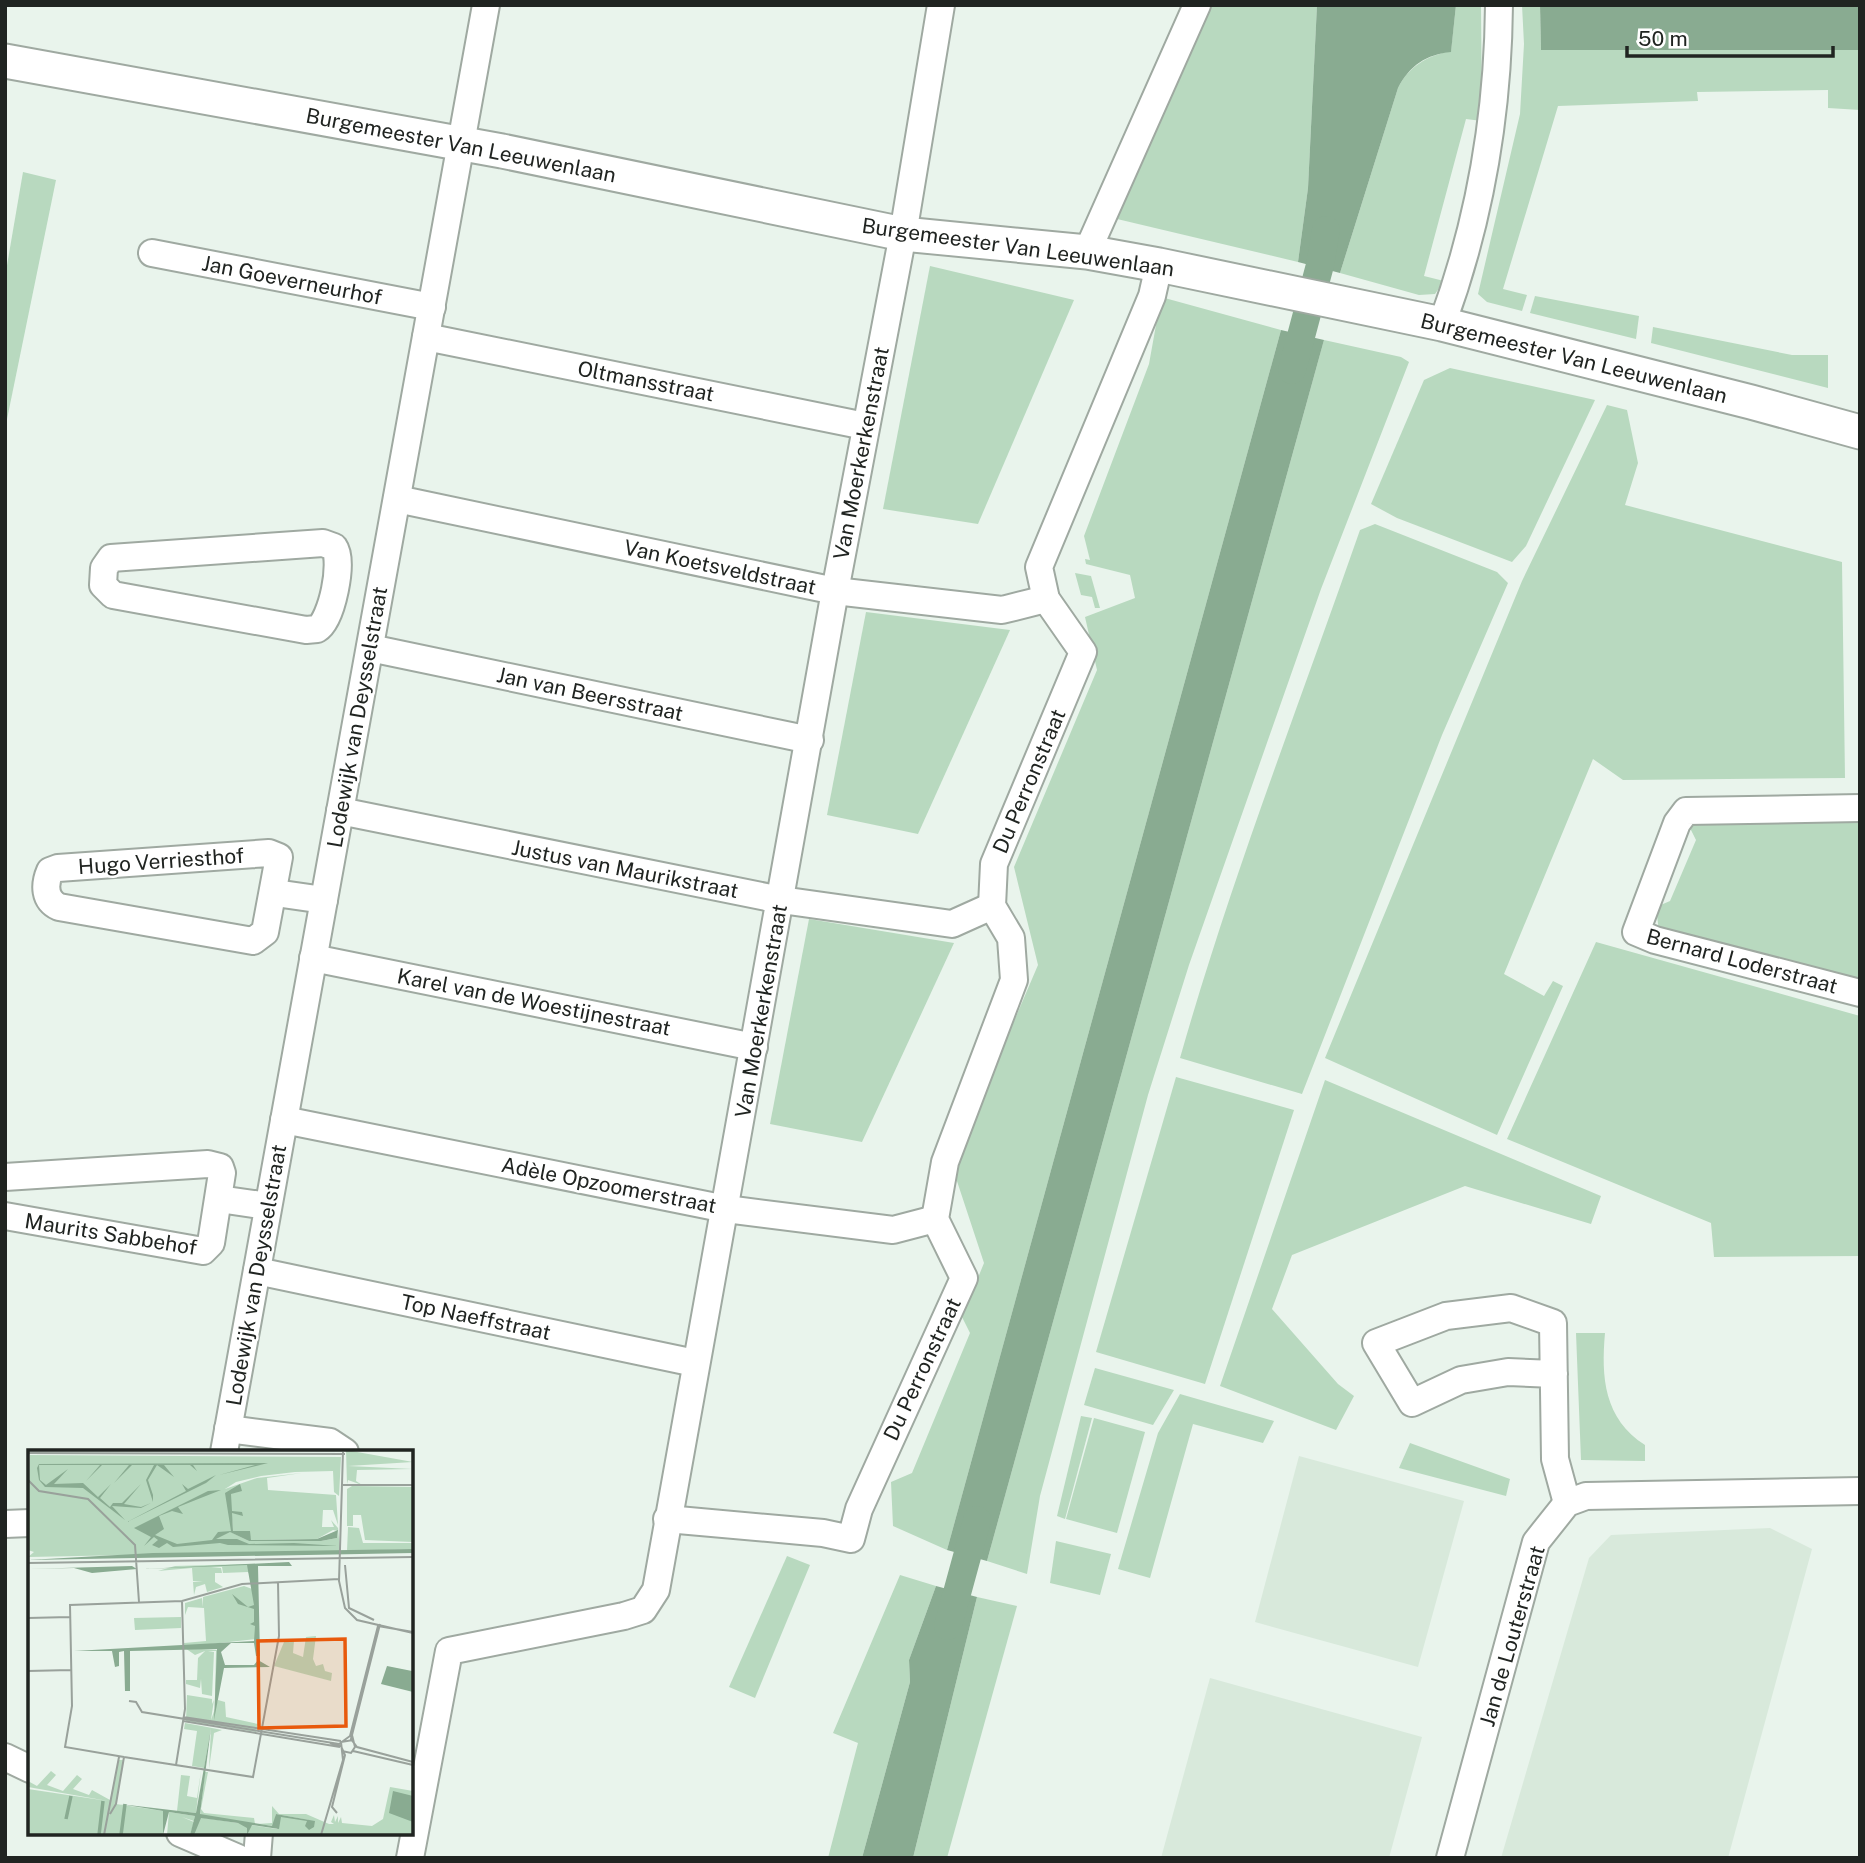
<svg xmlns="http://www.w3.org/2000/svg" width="1865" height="1863" font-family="'Public Sans',sans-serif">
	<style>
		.built { fill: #d8e9db }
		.green { fill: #b8d9bf }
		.water { fill: #89ab91 }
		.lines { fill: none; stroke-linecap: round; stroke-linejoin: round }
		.canal { stroke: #89ab91; stroke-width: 28 }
		.minor-casing { stroke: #9fa9a1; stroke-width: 30 }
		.tertiary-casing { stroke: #9fa9a1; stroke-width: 37 }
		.minor { stroke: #fff; stroke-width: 26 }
		.tertiary { stroke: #fff; stroke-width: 33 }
		.labels { text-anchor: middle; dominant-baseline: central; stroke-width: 5; stroke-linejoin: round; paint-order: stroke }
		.street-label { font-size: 21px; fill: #202421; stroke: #fff }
		.inset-river { fill: none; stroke: #89ab91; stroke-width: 3.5 }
		.inset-road { fill: none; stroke: #99a19b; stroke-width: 2 }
		.view { fill: #e8590c; fill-opacity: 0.15; stroke: #e8590c; stroke-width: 3.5 }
		.inset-edge { fill: none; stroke: #202421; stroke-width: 3.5 }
	</style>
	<rect width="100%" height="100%" fill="#e9f4ec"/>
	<g class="built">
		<path d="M1299,1456L1464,1501L1418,1667L1255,1622Z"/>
		<path d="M1770,1528L1812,1549L1728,1858H1501L1589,1558L1611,1535Z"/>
		<path d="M1210,1678L1422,1737L1389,1858H1161Z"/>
	</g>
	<g class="green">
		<path d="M1188,5H1317L1308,188L1298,262L1096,214Z"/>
		<path d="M1456,5H1481L1482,121L1466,119L1424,276L1444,281L1435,294L1419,295L1340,273L1398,88C1409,66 1427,56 1451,51Z"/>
		<path d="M1522,5H1540L1541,50H1860V110L1828,108V90L1697,92L1698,101L1558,106L1503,289L1527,295L1522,311L1487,302L1478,294L1520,114L1524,44Z"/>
		<path d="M23,172L56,180L5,429V277Z"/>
		<path d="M930,266L1074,300L978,524L883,509Z"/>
		<path d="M1535,296L1639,316L1636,339L1530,313Z"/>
		<path d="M1161,297L1281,330L947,1550L893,1526L891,1482L912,1473L970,1333L962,1317L984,1263L952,1166L1038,965L1014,867L1097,670L1085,617L1135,598L1130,575L1086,564L1085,559L1090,560L1084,536L1149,364Z"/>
		<path d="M1653,327L1792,355H1828V388L1651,343Z"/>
		<path d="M1324,340L1401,357L1409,362L1321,589L1189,965L1148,1095L1040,1496L1027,1574L987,1561Z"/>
		<path d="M1450,368L1595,400L1526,546L1512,562L1397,518L1371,504L1424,380Z"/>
		<path d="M1607,405L1627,410L1638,463L1625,505L1842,562L1845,778L1623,780L1593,759L1504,974L1544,996L1553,981L1563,986L1497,1135L1325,1058L1522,581Z"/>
		<path d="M1375,524L1497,572L1508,583L1442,735L1302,1094L1180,1058C1231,879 1299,705 1360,530Z"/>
		<path d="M1075,573L1091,576L1100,608H1095L1092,597L1081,595Z"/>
		<path d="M866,612L1010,630L918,834L827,815Z"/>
		<path d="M1860,815V984L1659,932L1656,907L1670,901L1696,840L1689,826L1701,820Z"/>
		<path d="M809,919L954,943L862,1142L770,1124Z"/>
		<path d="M1596,942L1860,1016V1256L1714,1257L1711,1223L1507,1139Z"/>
		<path d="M1176,1077L1294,1110L1205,1384L1096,1352Z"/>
		<path d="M1325,1080L1601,1196L1591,1224L1465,1186L1292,1255L1272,1309L1338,1384L1354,1396L1336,1430L1220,1386Z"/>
		<path d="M1576,1333H1605C1601,1377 1604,1419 1645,1445V1461L1581,1460Z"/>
		<path d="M1095,1368L1174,1390L1153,1425L1084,1405Z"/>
		<path d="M1180,1394L1274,1421L1263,1443L1193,1424L1150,1578L1118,1569L1158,1433Z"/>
		<path d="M1081,1416L1092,1418L1065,1519L1057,1516Z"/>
		<path d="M1094,1418L1145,1432L1117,1533L1066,1519Z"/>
		<path d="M1410,1443L1510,1479L1506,1496L1399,1468Z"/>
		<path d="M1056,1541L1111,1554L1100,1595L1050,1583Z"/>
		<path d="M787,1556L810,1565L755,1698L729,1687Z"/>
		<path d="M900,1575L936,1586L909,1660L910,1682L862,1858H828L858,1743L833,1733Z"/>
		<path d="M977,1597L1017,1606L947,1858H913Z"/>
	</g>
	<g class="water">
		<path d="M1317,5H1456L1451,52C1427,54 1409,66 1398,88L1340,273L1298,262L1308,188Z"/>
		<path d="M1540,5H1860V50H1541Z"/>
		<path d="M1281,330L1324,340L987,1561L947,1550Z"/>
		<path d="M936,1586L977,1597L913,1858H862L910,1682L909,1660Z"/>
	</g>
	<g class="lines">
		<g class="canal">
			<path d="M1292,370L1320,265L1326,230"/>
			<path d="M948,1626L977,1520"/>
		</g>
		<g class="minor-casing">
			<g id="minor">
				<path d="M1087,252L1197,5"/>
				<path d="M152,253L432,307"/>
				<path d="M1442,324C1480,221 1498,115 1499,5"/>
				<path d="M426,337L865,426"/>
				<path d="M397,499L835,591L1002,610L1046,599"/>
				<path d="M323,543L334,547C344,561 332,620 317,629L306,630L113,595L103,585L104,568L111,558Z"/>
				<path d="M370,648L810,740"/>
				<path d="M1860,808L1686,811L1677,823L1636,932L1655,940L1860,993"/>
				<path d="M340,811L781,900L952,924L992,906"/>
				<path d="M269,853L279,857L265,932L253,941L59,907C44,900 44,885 50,871L58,868Z"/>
				<path d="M275,893L324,900"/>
				<path d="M313,958L754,1047"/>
				<path d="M284,1120L726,1209L893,1230L935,1219"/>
				<path d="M5,1177L208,1164L220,1167L222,1173L211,1243L203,1251L5,1216"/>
				<path d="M219,1199L268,1206"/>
				<path d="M257,1271L695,1363"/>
				<path d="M1554,1374L1508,1372L1461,1380L1412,1403L1376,1343L1446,1316L1511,1308L1553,1323L1555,1459L1567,1503"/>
				<path d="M228,1429L330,1442L345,1452"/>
				<path d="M224,1452L486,5"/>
				<path d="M667,1519L823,1533L851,1539L859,1509L964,1278L935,1219L945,1162L1014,980L1011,938L992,906L994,864L1083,652L1046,599L1039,567L1152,296L1159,265"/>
				<path d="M5,1524L30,1523"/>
				<path d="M5,1757L30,1769"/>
				<path d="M180,1833L238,1858"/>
				<path d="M257,1858L259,1833"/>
				<path d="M410,1858L449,1651L624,1616L643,1610L656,1590L835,591L903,234L941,5"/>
				<path d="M1450,1858L1536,1542L1567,1503L1586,1496L1860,1491"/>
			</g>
		</g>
		<g class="tertiary-casing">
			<path id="tertiary" d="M5,61L502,151L903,234L1087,252L1159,265L1442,324L1751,402L1860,432"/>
		</g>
		<use href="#minor" class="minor"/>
		<use href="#tertiary" class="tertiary"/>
	</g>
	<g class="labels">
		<g class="street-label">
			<text transform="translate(461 145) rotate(11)">Burgemeester Van Leeuwenlaan</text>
			<text transform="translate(1018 247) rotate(8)">Burgemeester Van Leeuwenlaan</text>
			<text transform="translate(292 280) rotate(11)">Jan Goeverneurhof</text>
			<text transform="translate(1574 358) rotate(14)">Burgemeester Van Leeuwenlaan</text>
			<text transform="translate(646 381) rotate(11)">Oltmansstraat</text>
			<text transform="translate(861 453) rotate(-79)">Van Moerkerkenstraat</text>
			<text transform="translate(720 567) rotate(12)">Van Koetsveldstraat</text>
			<text transform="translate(590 694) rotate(12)">Jan van Beersstraat</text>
			<text transform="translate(357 717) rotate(-80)">Lodewijk van Deysselstraat</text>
			<text transform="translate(1029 781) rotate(-67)">Du Perronstraat</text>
			<text transform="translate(161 861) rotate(-4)">Hugo Verriesthof</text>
			<text transform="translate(625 869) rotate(11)">Justus van Maurikstraat</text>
			<text transform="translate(1742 961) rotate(15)">Bernard Loderstraat</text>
			<text transform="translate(534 1002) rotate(11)">Karel van de Woestijnestraat</text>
			<text transform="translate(761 1011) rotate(-80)">Van Moerkerkenstraat</text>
			<text transform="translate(609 1185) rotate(11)">Adèle Opzoomerstraat</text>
			<text transform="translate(111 1234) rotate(9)">Maurits Sabbehof</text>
			<text transform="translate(256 1275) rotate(-80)">Lodewijk van Deysselstraat</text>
			<text transform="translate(476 1317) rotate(12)">Top Naeffstraat</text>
			<text transform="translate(922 1369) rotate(-65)">Du Perronstraat</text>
			<text transform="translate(1512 1636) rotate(-74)">Jan de Louterstraat</text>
		</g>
	</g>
	<g transform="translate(28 1450)">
		<rect width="385" height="385" fill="#e9f4ec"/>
		<path d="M318,0L385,12L320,16L385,19L329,20L328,31L334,35L320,30L319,34ZM2,5L313,7L311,46L306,42L305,21L267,22L233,26L208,32L197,39L229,28L274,23L239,28L240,40L308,45L310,75L305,60H295L294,77H306L303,70L310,78L312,101L0,107L6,102L0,100ZM204,69L205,81H220L223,90L289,89L305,80L310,81L309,88L293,91H221L203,82ZM324,36L385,37V92L337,90L333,65H325V76H319V39ZM320,77L331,78L335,93H385V99L319,101ZM219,114L226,131L220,122L195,123L194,117H183L193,118L194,123H187V132L195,137L179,142L177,134L168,137L166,145L165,132L175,131H165L164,118L130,121L147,116ZM216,136L227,140L229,189L156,197V193L189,190L178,191L176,158L160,157L157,165V153L174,148L175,157V147ZM153,167V178L107,180L106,168ZM288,186L285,209L288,216L295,214L297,221L304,223L303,231L246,216L256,192L266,191L265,203L275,207L278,187ZM157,198L190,200L191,222L187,246L188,201H180L186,202L184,246L174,244L173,229L172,238L158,234V230H169L170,208L177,201L167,205ZM159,245L184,249V254L186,250L183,270L190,250L197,252L198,267L230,274L228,282L158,271ZM157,273L179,277L194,280L186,283L181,319L183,278L176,318L164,316L169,281L156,279ZM91,310H95L88,354L135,361V385H0V339L80,351L0,337V331L9,336L23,321L28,325L19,335L35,341L49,325L54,329L45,339L61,345L64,340L82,350ZM173,321L168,363L149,361L153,325L162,326L159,346L169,348ZM177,322H180L173,359L176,363L226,368L227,374L172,365ZM362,337L385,341V385H166L170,367L249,379L252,366L286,371L248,364L245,376L229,374L244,373V356L251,364H278L301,374H306L303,372L306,365L307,372L310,366V373L313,367L314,373L344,376L355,369ZM141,362L167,366L166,371L154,367L166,372L162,385H139Z" fill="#b8d9bf" fill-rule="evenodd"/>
		<path d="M240,13L191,25L227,15H165L169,21L162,15H136L146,27L129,15L120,30L125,45V52L118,30L126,15H104L86,33L101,15H74L58,31L72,15H11L12,30L18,35L40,19L26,34L55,33L70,47L83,34L72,48L82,57L85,53H94L113,34L96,54L113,57L123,53L113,58L84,56L97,70L55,38L17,37L11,30L9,18L11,14ZM188,25L178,33L99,72L158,41L154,34L160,39ZM212,34L214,41L203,44L204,61L214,62L215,66L204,63L205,81H222L223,90L289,89L310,80L309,88L293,91H221L202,82L188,89H209L221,94L266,93L310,96L200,95L192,93L145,97L139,93L131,98L124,95L130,90L126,87L116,96L123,87L106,78L180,41L193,40L150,57L155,64L144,61L131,66L136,79L127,85L149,94L184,90L190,82L203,81L197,43ZM385,99V103L0,110L125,103ZM261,112L264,116H230L232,206H228L226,193H203L193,202L197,215H226L230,210L242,217L196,218L186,270L189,199L102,201V241H97L96,201L91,202V216L87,217L84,201H46L226,191L227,176L222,174L226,172V159L210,154L204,144L220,157L226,155L219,115L115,119ZM104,116L109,119L64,123L46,118L0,119ZM359,216L384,221L385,242L353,234ZM183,278L172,364L244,376L248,364L287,371L286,377L281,380L277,376L279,371L253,367L251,379L224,375L219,385V378L210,373L173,368L166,385H162L167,366L141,362L135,385V361L92,354L168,363ZM365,341L385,346V372L361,363Z" fill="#89ab91"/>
		<path class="inset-river" d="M38,369L43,346M71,385L75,351M93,385L97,354"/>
		<path class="inset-road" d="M315,2L311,131L317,158L329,170L385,183M1,3L317,4M0,30L11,41L60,49L107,95L111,152M315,35H385M0,113L385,107M317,115L321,158L346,170M0,168L42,167M0,221L43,220M101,251L108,252L114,262L311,294L322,286L350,176L385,182M155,267L313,291M155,271L312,297M325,278L323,289L329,297L385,312M302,293L313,296L317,305L304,357L309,363M314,301L323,303L327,297L324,285L352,174M325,301L385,315M96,307L37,297L44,256L42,155L154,151L214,134L311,129M96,307L225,327L251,186L250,132M148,315L157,259L154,151M82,364L88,354L96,307M76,385L91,307M293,385L315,310L313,292L325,290"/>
		<path class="view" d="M317,189L318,276L231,278L230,191Z"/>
		<rect width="385" height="385" class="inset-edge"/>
	</g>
	<rect width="1865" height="1863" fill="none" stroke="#202421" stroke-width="14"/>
	<path d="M1627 46v10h206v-10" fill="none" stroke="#202421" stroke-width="3.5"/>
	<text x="1638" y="46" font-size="21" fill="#202421" stroke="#ffffff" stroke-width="5" paint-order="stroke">50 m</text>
</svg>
